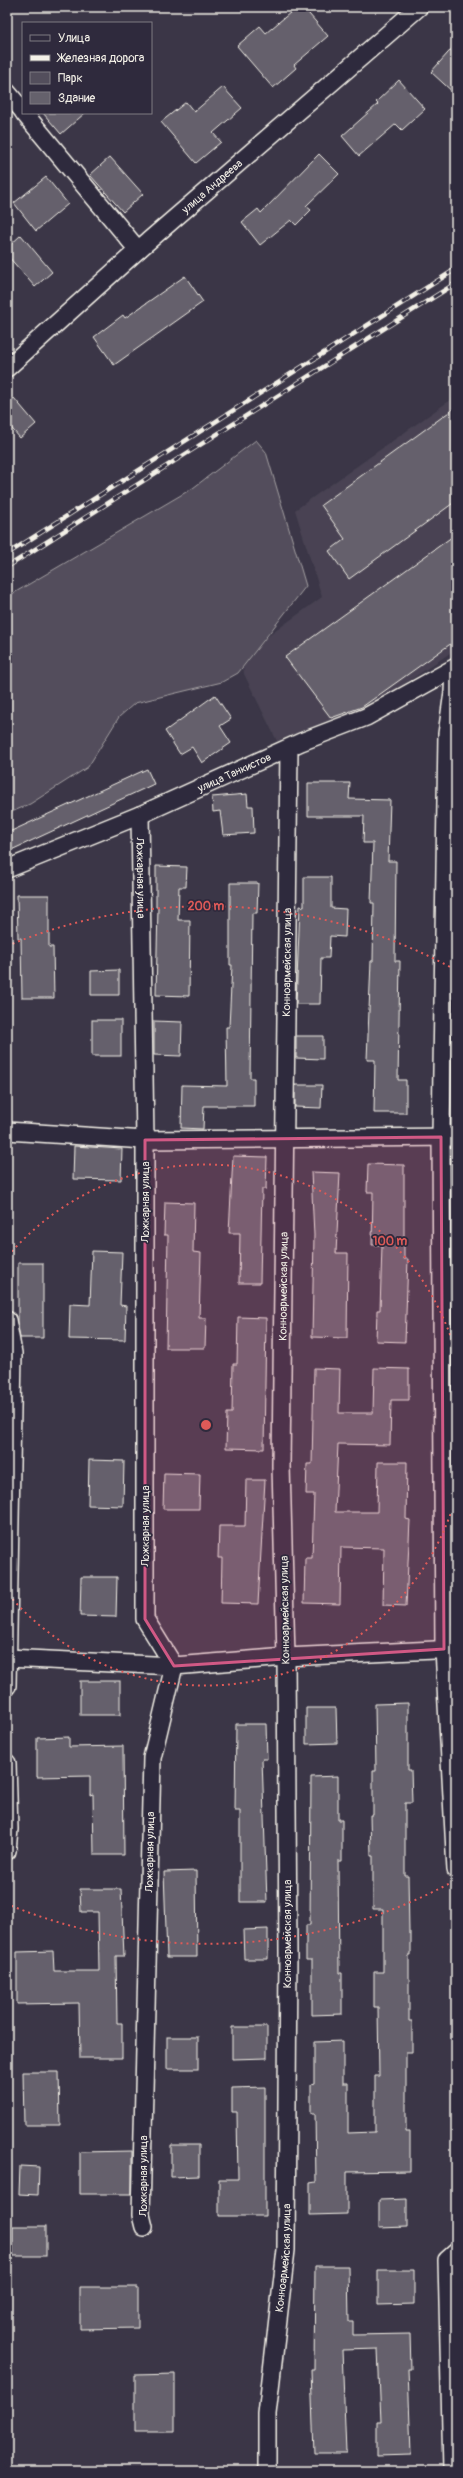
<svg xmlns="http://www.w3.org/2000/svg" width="463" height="2478" font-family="Pangolin,sans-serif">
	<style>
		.built { fill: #484352 }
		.green { fill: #534e5c; stroke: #a4a0a2 }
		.building { fill: #65616c; stroke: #f4f1e8 }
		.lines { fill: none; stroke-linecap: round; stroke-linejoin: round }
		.minor-casing { stroke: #f4f1e8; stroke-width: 20 }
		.minor { stroke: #2f2a3d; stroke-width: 17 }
		.rail-casing { stroke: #f4f1e8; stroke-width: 4.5 }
		.rail { stroke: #2f2a3d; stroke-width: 3; stroke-dasharray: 9; stroke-linecap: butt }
		.marked { fill: #d15985; fill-opacity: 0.2; stroke: #d15985; stroke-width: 3; stroke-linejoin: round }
		.ring { fill: none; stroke: #de5a58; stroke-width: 2; stroke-dasharray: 2 4 }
		.labels { text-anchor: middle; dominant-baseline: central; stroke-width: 3.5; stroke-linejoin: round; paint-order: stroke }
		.street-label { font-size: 11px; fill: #f4f1e8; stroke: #2f2a3d }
		.centre { fill: #de5a58; stroke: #2f2a3d; stroke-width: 2 }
		.ring-label { font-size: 12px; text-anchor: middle; font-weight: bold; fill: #de5a58; stroke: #2f2a3d; stroke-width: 3.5; stroke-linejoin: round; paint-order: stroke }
	</style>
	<rect width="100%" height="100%" fill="#3b3647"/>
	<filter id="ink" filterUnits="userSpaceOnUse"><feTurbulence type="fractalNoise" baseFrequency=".025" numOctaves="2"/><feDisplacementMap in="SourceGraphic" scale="8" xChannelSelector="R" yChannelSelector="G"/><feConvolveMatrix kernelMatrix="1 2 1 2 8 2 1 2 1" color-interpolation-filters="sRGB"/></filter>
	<g filter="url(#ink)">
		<path class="built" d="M456,396V649L363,712L277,741L244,674L242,655L322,597L295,510Z"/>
		<path class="green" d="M256,440L266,452L306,586L238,673L222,682L135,703L119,717L88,767L30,804L7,814V597L193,488Z"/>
		<g class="building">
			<path d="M297,7H303L328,36L294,65L296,68L273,88L237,46L260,26L266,33Z"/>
			<path d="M456,44V95L431,72Z"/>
			<path d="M399,80L425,109L402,130L396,124L359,156L342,136L378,104L376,102Z"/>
			<path d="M223,87L242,108L213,133L221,142L196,163L161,122L186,102L194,112Z"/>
			<path d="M43,113H85L61,134Z"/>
			<path d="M319,154L339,174L306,206L311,210L296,225L291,220L260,245L242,222L258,209L261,213Z"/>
			<path d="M110,157L143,194L123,212L90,175Z"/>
			<path d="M46,177L68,204L36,231L14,203Z"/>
			<path d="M21,235L52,272L35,287L7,255V248Z"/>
			<path d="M185,276L203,302L114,365L94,337L123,315L125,318Z"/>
			<path d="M14,398L36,424L20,438L7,423V405Z"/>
			<path d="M456,407V501L349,579L329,551L345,539L321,505Z"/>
			<path d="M456,534V640L362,707L331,718L285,657Z"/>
			<path d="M215,695L231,719L220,726L231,743L202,763L192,747L180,754L165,731Z"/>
			<path d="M147,769L154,784L7,852V833Z"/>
			<path d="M308,783H350L349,799L390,800L388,861H396L395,961H400L398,1080H406V1113H374L375,1060H367L371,961H373L374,903H371L373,843H363L364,816H308Z"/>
			<path d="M247,794L248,806H253L254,833L223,835L220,811L213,812L212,797Z"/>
			<path d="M156,866L187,867L186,887H179L178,920H190L189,996L156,995L158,907H156Z"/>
			<path d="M304,877H331V908L346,909L345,937L330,936L329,958H321L320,1004H296L300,906L304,907Z"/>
			<path d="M230,883H258L257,913H252L250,1078H254V1106H204L203,1129L181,1128L182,1085L227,1086L226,1027H229L232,965H230Z"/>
			<path d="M17,895H49V947H53L54,998H22L21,938H18Z"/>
			<path d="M119,970V995H91V971Z"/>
			<rect x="92" y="1020" width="29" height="36"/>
			<path d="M154,1021L182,1022L181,1056L154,1055Z"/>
			<path d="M296,1036H323V1059L296,1058Z"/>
			<path d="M295,1085H322L321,1108L295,1107Z"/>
			<path d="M74,1146L122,1149L121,1180L73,1179Z"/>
			<path d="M233,1156L267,1157L266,1189H262L260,1283H239L240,1233H229Z"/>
			<path d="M368,1164L404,1165V1259H408L405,1342L376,1341L377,1310H380L382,1245H372L373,1192H367Z"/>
			<path d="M311,1172L340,1173L336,1253H348L347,1338L312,1337L314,1235Z"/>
			<path d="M165,1202L194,1203L193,1252L201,1253L199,1318H206L205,1348H166L168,1235H164Z"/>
			<path d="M92,1251L122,1252L120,1305L126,1306L125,1340L69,1339L70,1304L90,1305Z"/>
			<path d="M18,1263H43V1338H20L18,1326Z"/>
			<path d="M238,1317L266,1318L264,1449L226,1448L227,1413H232L233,1364H237Z"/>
			<path d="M314,1368L340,1369L339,1413H373L374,1368L409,1369V1400H391L390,1445L338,1444L335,1512H377L378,1462H407L406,1519L410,1520L406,1606L383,1605L384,1548L341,1547L340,1604L304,1603L305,1558H312L314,1494H306L307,1464H312Z"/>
			<path d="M89,1460L124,1461L123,1506L88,1505Z"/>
			<path d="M164,1473L200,1474L199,1509H163Z"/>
			<path d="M246,1480H265L258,1604L221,1603L222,1558H218L219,1526H245Z"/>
			<path d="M81,1577H117L116,1617L80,1616Z"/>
			<rect x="80" y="1681" width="40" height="34"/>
			<path d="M408,1703V1770H411L412,1803H405V1876H408L409,1933H411V1955H409V2021H412V2052H406V2132H410V2171L347,2172V2214L310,2215V2183L316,2182L315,2113H311V2084L314,2083V2042L343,2041V2083H348V2133L375,2132V2076H379L378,2007H374V1972H383V1909H373V1856H371L370,1815H373V1771H376L375,1704Z"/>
			<path d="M306,1708H336L337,1743L306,1744Z"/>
			<path d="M236,1724H266L267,1759H262L267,1902H240V1811H235Z"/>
			<path d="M69,1737V1747L123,1746L124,1855H94L93,1794L90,1795V1776L37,1777V1738Z"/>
			<path d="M338,1776V1820H342V1861H338L339,1973H342V2014L312,2015V1960H306V1925H310L311,1777Z"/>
			<path d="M196,1871L197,1957H167L164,1872Z"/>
			<path d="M80,1889H121L124,1956H116L117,2023H122V2058H80L79,2003L17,2004V1952L53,1951L54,1971H99L98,1912H81Z"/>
			<path d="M268,1929V1959H244L243,1930Z"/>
			<path d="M232,2027H267V2058L232,2059Z"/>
			<rect x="167" y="2037" width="31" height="32"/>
			<path d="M23,2072H59L60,2125H24Z"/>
			<path d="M265,2087V2216H219V2179H238L237,2112H232V2088Z"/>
			<path d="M171,2145H199V2176L171,2177Z"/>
			<path d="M132,2151V2194H80V2152Z"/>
			<path d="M20,2166L39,2167L38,2195L19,2194Z"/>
			<path d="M407,2199V2227L379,2228V2200Z"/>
			<rect x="13" y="2226" width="33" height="30"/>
			<path d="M315,2266H348L349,2322H353V2335L410,2334L411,2369H408L411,2455L377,2456V2422H381L378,2349L342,2350L346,2453H314L311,2370H314Z"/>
			<path d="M378,2270H414V2304L378,2305Z"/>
			<path d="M80,2287H138V2328L80,2329Z"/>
			<path d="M175,2374V2432H135V2375Z"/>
		</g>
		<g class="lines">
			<g class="minor-casing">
				<g id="minor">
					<path d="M7,92L23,111"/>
					<path d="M24,113L138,250"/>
					<path id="s1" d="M7,368L138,250L419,7"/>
					<path d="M454,669L453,692L447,734L441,1137L444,1649L456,1870"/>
					<path id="s2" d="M140,815L145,1140V1619L174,1666L152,1758L141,2215L144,2227"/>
					<path id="s3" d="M7,869L140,815L301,742L366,717L456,667"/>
					<path d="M7,1131L145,1140L456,1137"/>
					<path d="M7,1320L13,1353L7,1686"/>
					<path d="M7,1658L174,1666L286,1657L456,1649"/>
					<path d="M7,1763L9,1829L7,1851"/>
					<path id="s4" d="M267,2471V2414L286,2250L288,1952L286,1657L281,1466L289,748"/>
					<path d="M452,2471L447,2260L456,2252"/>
				</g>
			</g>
			<use href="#minor" class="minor"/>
			<g class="rail-casing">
				<g id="rail">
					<path d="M7,554L456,269"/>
					<path d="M7,567L456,283"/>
				</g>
			</g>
			<use href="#rail" class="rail"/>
		</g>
	</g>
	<path class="marked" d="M441,1137L444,1649L174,1666L145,1619V1140Z"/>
	<g class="ring">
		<path d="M456 1497A260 260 0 0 1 8 1594M8 1256A260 260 0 0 1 456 1353"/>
		<path d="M454 1881A519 519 0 0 1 7 1904M7 946A519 519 0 0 1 454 969"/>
	</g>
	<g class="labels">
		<g class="street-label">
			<text stroke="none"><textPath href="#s1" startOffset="274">улица Андреева</textPath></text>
			<text stroke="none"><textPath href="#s3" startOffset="247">улица Танкистов</textPath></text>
			<text stroke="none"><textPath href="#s2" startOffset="63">Ложкарная улица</textPath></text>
			<text stroke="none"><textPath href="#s4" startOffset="1510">Конноармейская улица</textPath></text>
			<text transform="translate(145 1202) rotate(-90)">Ложкарная улица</text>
			<text stroke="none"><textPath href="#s4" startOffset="1186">Конноармейская улица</textPath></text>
			<text transform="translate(145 1526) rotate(-90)">Ложкарная улица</text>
			<text transform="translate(285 1610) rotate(-91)">Конноармейская улица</text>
			<text transform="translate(150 1852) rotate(-89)">Ложкарная улица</text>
			<text transform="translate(287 1934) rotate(-90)">Конноармейская улица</text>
			<text transform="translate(143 2176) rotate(-90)">Ложкарная улица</text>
			<text stroke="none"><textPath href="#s4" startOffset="214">Конноармейская улица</textPath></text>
		</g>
	</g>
	<circle cx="206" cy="1425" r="6" class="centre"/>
	<g class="ring-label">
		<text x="206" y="910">200 m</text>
		<text x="390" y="1245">100 m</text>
	</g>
	<rect width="463" height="2478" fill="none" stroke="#2f2a3d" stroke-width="24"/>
	<rect x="12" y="12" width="439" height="2454" fill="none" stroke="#f4f1e8" stroke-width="1.5" filter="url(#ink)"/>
	<rect x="22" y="22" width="130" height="92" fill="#2f2a3d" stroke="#7e7a81"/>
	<rect x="30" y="35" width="20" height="6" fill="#2f2a3d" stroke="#7e7a81"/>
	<text x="58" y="42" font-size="12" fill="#f4f1e8">Улица</text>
	<rect x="30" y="55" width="20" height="6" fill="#f4f1e8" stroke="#7e7a81"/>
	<text x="58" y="62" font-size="12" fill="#f4f1e8">Железная дорога</text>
	<rect x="30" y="72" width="20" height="12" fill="#534e5c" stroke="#7e7a81"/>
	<text x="58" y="82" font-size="12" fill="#f4f1e8">Парк</text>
	<rect x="30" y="92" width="20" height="12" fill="#65616c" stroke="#7e7a81"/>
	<text x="58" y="102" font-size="12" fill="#f4f1e8">Здание</text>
</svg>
